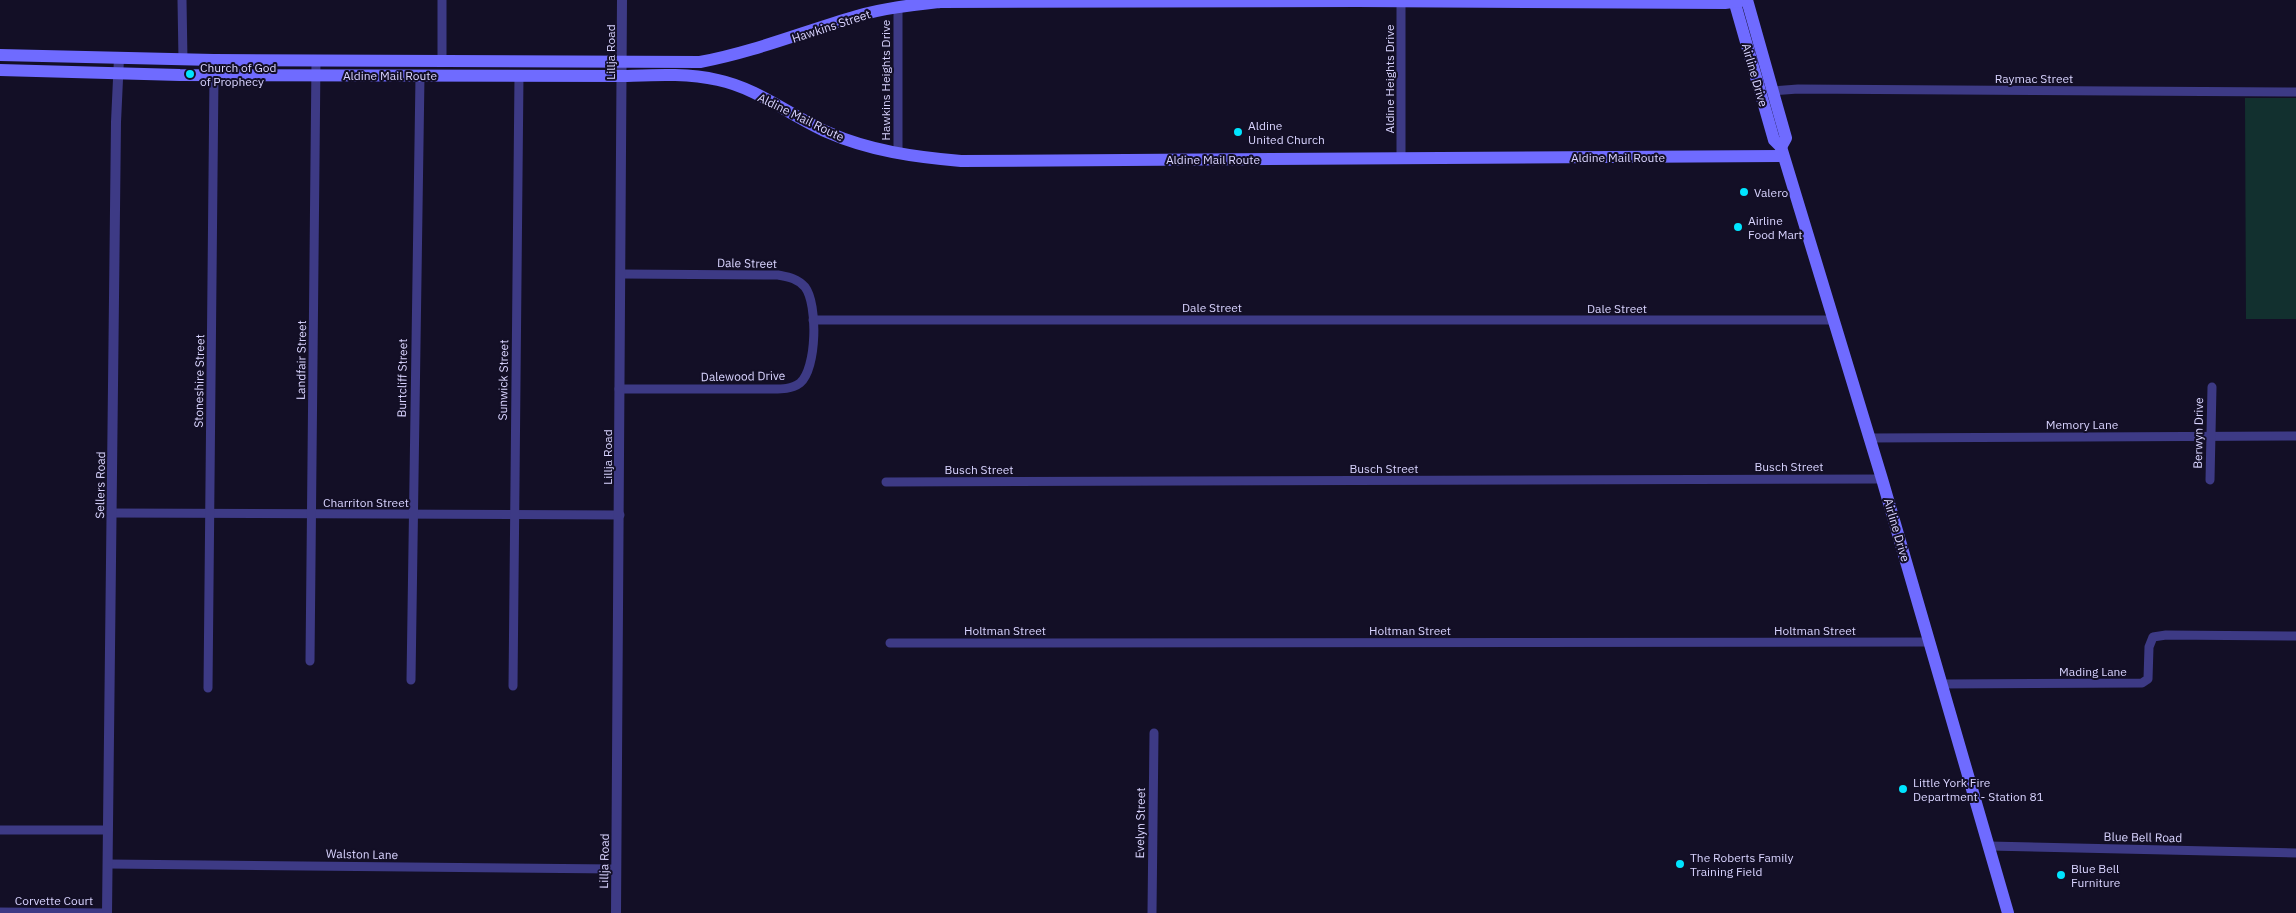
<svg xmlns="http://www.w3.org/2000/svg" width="2296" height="913" font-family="'IBM Plex Sans',sans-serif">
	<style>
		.green { fill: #12302f }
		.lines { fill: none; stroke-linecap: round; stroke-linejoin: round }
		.minor { stroke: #3d3a85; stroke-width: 9 }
		.tertiary { stroke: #3d3a85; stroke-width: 10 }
		.secondary { stroke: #6f6bff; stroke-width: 12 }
		.poi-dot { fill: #00e5ff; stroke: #130f26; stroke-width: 2 }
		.labels { text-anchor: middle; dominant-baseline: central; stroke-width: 4; stroke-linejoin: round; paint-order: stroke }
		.street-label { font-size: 12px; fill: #d9d4ff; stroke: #130f26 }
		.poi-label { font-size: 12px; fill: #d9d4ff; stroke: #130f26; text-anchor: start }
	</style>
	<rect width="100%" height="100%" fill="#130f26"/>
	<path class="green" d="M2245,98H2296V319H2246Z"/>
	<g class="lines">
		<g class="minor">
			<path d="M182,0L183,60"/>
			<path d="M1401,1V158"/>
			<path d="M898,7V154"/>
			<path d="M442,61V0"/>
			<path d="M1773,91L1798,89L2296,92"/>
			<path d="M813,320H1833"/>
			<path d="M619,389H767C779,389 791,390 800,383C817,369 818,304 805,287C797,278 788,277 778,275L621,274"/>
			<path d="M1869,438L2296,436"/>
			<path d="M2210,480L2212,387"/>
			<path d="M886,482L1882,479"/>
			<path d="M112,513L620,515"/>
			<path d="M890,643L1929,642"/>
			<path d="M310,661L316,60"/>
			<path d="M411,680L420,76"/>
			<path d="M1941,684L2142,683L2148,679L2149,647L2153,637L2166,635L2296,636"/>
			<path d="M513,686L519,75"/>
			<path d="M208,688L214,75"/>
			<path d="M0,830H108"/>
			<path d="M1989,846L2296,853"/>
			<path d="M108,864L616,869"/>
			<path d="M0,912L107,913"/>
			<path d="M1152,913L1154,733"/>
		</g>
		<g class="tertiary">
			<path d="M107,913L116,122L119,58"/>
			<path d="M616,913L622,0"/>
		</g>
		<g class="secondary">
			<path d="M1734,0L1774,140L1781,147L1882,479L2008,913"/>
			<path d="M0,55L214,60L700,62C754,52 805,31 857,16C884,8 913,5 940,2L1357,1L1725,3L1747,0L1786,138L1781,147"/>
			<path d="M0,70L180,75L623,76C655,75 686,73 718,80C757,88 791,116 827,132C870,151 915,157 961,161L1783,156"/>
		</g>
	</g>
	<g class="poi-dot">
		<circle cx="190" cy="74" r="5"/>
		<circle cx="1238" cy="132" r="5"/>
		<circle cx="1744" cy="192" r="5"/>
		<circle cx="1738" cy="227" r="5"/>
		<circle cx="1903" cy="789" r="5"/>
		<circle cx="1680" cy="864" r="5"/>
		<circle cx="2061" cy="875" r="5"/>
	</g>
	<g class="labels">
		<g class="street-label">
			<text transform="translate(831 26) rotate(-18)">Hawkins Street</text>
			<text transform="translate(610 52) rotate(-90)">Lillja Road</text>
			<text x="390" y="75">Aldine Mail Route</text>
			<text transform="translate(1755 75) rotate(74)">Airline Drive</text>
			<text x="2034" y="78">Raymac Street</text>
			<text transform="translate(1389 79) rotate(-90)">Aldine Heights Drive</text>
			<text transform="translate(885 80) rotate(-90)">Hawkins Heights Drive</text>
			<text transform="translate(801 117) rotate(26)">Aldine Mail Route</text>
			<text x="1618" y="157">Aldine Mail Route</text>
			<text x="1213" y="159">Aldine Mail Route</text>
			<text transform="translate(747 263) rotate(1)">Dale Street</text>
			<text x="1212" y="307">Dale Street</text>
			<text x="1617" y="308">Dale Street</text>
			<text transform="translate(301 360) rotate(-89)">Landfair Street</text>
			<text transform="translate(743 376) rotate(-1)">Dalewood Drive</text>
			<text transform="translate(402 378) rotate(-89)">Burtcliff Street</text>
			<text transform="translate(503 380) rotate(-89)">Sunwick Street</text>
			<text transform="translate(199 381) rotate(-89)">Stoneshire Street</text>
			<text x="2082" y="424">Memory Lane</text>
			<text transform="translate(2198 433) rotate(-89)">Berwyn Drive</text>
			<text transform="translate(607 457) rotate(-90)">Lillja Road</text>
			<text x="1789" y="466">Busch Street</text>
			<text x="1384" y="468">Busch Street</text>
			<text x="979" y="469">Busch Street</text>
			<text transform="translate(100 485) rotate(-89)">Sellers Road</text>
			<text x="366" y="502">Charriton Street</text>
			<text transform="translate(1897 530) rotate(74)">Airline Drive</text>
			<text x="1005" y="630">Holtman Street</text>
			<text x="1410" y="630">Holtman Street</text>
			<text x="1815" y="630">Holtman Street</text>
			<text x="2093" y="671">Mading Lane</text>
			<text transform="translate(1140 823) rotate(-89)">Evelyn Street</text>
			<text transform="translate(2143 837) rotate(1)">Blue Bell Road</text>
			<text transform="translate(362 854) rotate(1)">Walston Lane</text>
			<text transform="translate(604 861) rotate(-89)">Lillja Road</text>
			<text x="54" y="900">Corvette Court</text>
		</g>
		<g class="poi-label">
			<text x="200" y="67">Church of God<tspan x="200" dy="14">of Prophecy</tspan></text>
			<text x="1248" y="125">Aldine<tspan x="1248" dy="14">United Church</tspan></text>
			<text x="1754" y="192">Valero</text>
			<text x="1748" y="220">Airline<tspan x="1748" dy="14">Food Mart</tspan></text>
			<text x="1913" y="782">Little York Fire<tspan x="1913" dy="14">Department - Station 81</tspan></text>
			<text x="1690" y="857">The Roberts Family<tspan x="1690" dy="14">Training Field</tspan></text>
			<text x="2071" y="868">Blue Bell<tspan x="2071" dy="14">Furniture</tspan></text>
		</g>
	</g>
</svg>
